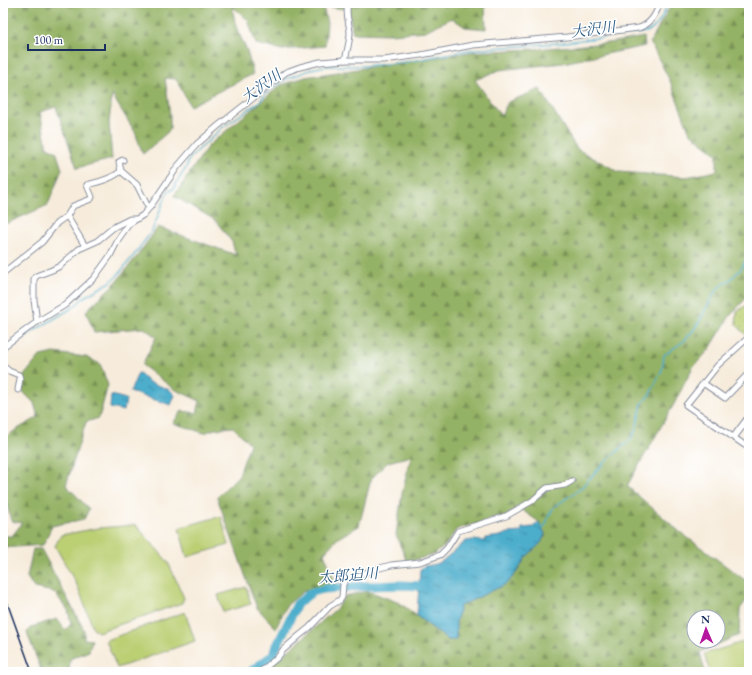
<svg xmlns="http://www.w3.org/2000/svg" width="752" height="675" font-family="'EB Garamond','Noto Serif JP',serif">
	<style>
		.grass { fill: url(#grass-dots); stroke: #6b7f68 }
		.forest { fill: url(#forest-firs); stroke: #587062; fill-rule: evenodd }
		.garden { fill: #bbcf73; stroke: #6b7f68 }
		.water { fill: url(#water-ripples); stroke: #346e95 }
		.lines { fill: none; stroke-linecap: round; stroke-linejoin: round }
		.stream { stroke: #4daecc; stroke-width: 1.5 }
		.river { stroke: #4daecc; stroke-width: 9 }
		.minor-casing { stroke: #898e9c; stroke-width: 7 }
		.tertiary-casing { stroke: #898e9c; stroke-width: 8 }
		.minor { stroke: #fff; stroke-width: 5 }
		.tertiary { stroke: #fff; stroke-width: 6 }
		.rail { stroke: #1b2f5e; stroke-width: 1.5 }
		.labels { text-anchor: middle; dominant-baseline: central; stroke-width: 3; stroke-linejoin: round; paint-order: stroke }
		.water-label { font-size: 15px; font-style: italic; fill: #2c5b84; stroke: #fff }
	</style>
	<defs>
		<pattern id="grass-dots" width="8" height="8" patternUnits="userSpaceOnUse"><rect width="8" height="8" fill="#bbcf73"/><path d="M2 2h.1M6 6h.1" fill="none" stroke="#a0b266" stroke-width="1.8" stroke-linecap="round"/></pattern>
		<pattern id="forest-firs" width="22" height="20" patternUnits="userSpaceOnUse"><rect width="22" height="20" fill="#94b265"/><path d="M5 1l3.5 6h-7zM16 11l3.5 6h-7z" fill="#789156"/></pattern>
		<pattern id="water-ripples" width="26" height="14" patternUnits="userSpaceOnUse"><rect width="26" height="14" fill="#4daecc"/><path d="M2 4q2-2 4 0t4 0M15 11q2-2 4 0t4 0" fill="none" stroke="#3f8ea9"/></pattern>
	</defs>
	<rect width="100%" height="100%" fill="#fff"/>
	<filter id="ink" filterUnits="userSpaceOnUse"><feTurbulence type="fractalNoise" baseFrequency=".025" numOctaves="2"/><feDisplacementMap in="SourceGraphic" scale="8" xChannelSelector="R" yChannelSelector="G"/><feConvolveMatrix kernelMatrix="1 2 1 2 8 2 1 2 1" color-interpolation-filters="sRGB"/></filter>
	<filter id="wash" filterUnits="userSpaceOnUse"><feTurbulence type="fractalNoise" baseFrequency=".012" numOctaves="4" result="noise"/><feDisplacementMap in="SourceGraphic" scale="16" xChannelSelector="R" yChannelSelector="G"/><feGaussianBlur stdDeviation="0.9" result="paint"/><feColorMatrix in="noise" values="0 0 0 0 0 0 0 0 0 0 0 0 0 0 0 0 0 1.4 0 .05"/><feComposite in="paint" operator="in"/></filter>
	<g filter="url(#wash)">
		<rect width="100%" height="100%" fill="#f7ecdb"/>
		<path class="grass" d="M749,304V332L746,335L736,324L737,311Z"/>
		<g class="forest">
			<path d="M3,3H345L344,9L323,6L327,23L325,46L282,50L256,44L248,20L232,6L236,27L247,51L253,74L190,106L176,79L165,78L170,115V130L143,154L135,132L112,95L109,123L112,159L77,168L56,107L40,112L47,147L56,151L62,169L48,205L3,225Z"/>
			<path d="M351,3H485L486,29L465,27L452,18L425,31L391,34L353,33L348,8Z"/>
			<path d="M672,3H749V295L730,316L709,350L693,367L674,404L627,486L680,532L749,583V597L740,609L739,635L700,652L705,672H268L271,666L336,609L345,596L368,591L400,603L448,640H456V622L460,606L506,584L517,572L526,557L541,543L545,534L539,522L518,507L506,516L457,529L445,546L433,555L407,562L396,535L402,494L411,456L388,462L371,479L359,526L338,538L324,553L336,584L305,590L287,605L276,628L257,608L217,497L239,475L250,444L233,427L215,429L204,433L173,423L182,411L197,413L200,401L174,389L142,365L156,337L144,328L94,332L86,311L117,281L138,255L158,227L236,255L232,242L215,220L174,196L208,146L281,85L305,77L470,52L536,49L608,43L644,37L645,46L563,63L499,70L475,80L501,116L508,102L540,89L577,149L619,172L686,177L717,171V154L690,133L670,81L650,42ZM694,617H718V641H694Z"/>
			<path d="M54,353L86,357L100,364L108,385L99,418L86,422L66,485L89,509L84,519L52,526L43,545L3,548V536H12L22,523L11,521L6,500L3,497V440C13,430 26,425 38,417L34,403L23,392V377L40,356Z"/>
			<path d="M33,549H41L84,630V639L92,640L89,651L70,659L69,672H42L27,633L31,627L57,619L65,630L71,624L68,610L54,592L34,588L27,577Z"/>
		</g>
		<g class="garden">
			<path d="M221,516L229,545L187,557L179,528Z"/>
			<path d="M136,525L168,562L184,598L182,603L98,632L93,628L78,587L55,546L61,535L98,528Z"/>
			<path d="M246,587L251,604L223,612L218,595Z"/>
			<path d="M185,612L195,641L117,668L106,640Z"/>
			<path d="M749,640V672H710L704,654Z"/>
		</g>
		<g class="water">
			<path d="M138,373L141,374C148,388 166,383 175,395L171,405L130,392Z"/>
			<path d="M111,395L126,399L124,411L110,408Z"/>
			<path d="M539,522L545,534L541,543L526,557L517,572L506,584L460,606L456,622V640H448L417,616L420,570L424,566L432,565L441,562L466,541L473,540L485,541L486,538L500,536L508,533L521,532L522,528L533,527Z"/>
		</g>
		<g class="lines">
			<g class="stream">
				<path d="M3,354L25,336L72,308L86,296L109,283L117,276L135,254L152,231L165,198L168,192L173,189L187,166V162L191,157L223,127L259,102L267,92L286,79L315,68L327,66H364L406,62L468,50L557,43L646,32C659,27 663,15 668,3"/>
				<path d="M542,529L546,524L549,515L554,507L580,489L603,464L631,439L636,429L642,404L650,394L662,370L664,355L684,341L692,332L699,322L712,297L718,288L731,279L740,270L746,260L749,258"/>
			</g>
			<path class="river" d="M250,672L272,656L297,604L312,592L324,589L365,586L401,585L420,586"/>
		</g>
	</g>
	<g filter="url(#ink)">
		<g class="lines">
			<g class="minor-casing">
				<g id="minor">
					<path d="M345,60C347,51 350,41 350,32C349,22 345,13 348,3"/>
					<path d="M121,171L137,185L147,205L150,207"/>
					<path d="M67,216L73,206L91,199L92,197L87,185C98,182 112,179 121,171L119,162L123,160"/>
					<path d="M3,273L42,242L57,223L67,216L85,246"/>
					<path d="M37,322L34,300V279L36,276L52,270L60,266L79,249L97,241L114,227L130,219H136"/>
					<path d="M749,337L718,365L686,405L749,448"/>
					<path d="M3,347L37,322L65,305L94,278L110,256L119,238L129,224L143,215L150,207L178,166L197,144L218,126L286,72L300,67L320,62L345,60H384L421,55L473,45L567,37L639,28C651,24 656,14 660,3"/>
					<path d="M3,366L9,371L19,375L20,379L18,390"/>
					<path d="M703,383L725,398L749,373"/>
					<path d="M260,672L278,657L283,650L299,636L309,628L330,606L340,600L342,597L343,584L347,579L373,570L391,565L420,562L440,555L447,548L458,531L506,516L532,501L547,488L565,485L572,481"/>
				</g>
			</g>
			<g class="tertiary-casing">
				<path id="tertiary" d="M734,437L749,417"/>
			</g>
			<use href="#minor" class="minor"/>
			<use href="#tertiary" class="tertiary"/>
			<path class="rail" d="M3,591L32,672"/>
		</g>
	</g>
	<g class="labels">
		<g class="water-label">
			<text transform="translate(593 29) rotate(-7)">大沢川</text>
			<text transform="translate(261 86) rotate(-36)">大沢川</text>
			<text transform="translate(348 575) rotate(-5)">太郎迫川</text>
		</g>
	</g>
	<rect width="752" height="675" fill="none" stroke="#fff" stroke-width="16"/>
	<g transform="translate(706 629) rotate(358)"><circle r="19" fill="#ffffff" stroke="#a4acbf"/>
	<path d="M0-3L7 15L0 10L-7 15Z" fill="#b5179e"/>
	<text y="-6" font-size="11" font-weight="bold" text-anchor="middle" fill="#1b2f5e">N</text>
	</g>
	<path d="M28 44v6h77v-6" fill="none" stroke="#1b2f5e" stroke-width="2"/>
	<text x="34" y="44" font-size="12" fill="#1b2f5e" stroke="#ffffff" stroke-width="3" paint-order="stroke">100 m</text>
</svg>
